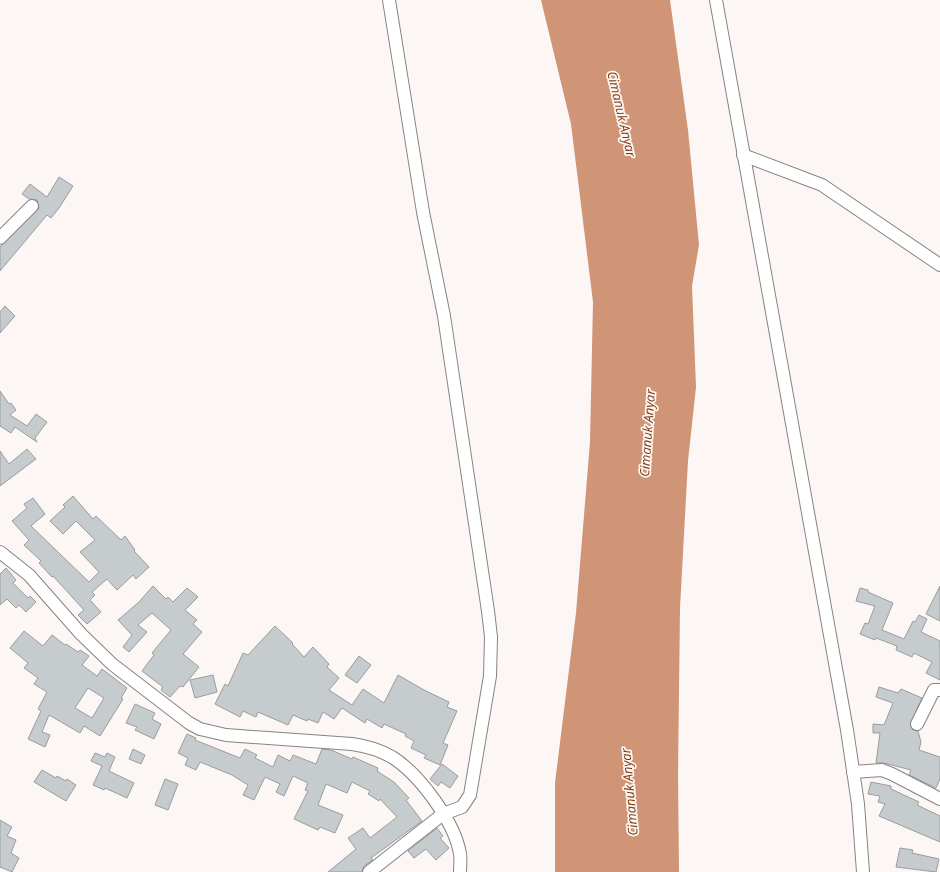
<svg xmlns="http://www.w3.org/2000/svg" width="940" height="872" font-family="'Open Sans',sans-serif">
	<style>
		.water { fill: #d09476 }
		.building { fill: #c6cbcd; stroke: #999d9e; fill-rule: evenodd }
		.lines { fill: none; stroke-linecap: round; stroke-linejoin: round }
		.minor-casing { stroke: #878381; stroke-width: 14 }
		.minor { stroke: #fff; stroke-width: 12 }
		.labels { text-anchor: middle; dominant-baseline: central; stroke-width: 3.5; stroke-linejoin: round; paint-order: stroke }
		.water-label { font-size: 13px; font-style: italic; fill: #803706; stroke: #fcf7f5 }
	</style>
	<rect width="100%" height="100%" fill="#fcf7f5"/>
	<path class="water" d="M541,0H670L688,130L699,245L692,286L696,387L688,461L680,608L678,775L679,872H555V783L576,613L590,442L593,302L571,124Z"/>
	<g class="building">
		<path d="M59,177L73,186L59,208L51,218L47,215L0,271V247L39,208L37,200L29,199L22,194L30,184L47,197Z"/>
		<path d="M5,306L15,316L0,333V312Z"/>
		<path d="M0,391L9,404L11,403L16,410L10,415L27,426L36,414L47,422L35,438L37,442L15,427L11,433L0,426Z"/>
		<path d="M27,449L36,459L0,486V451L9,464Z"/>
		<path d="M73,496L93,519L96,516L121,540L125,536L135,550L134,551L149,567L136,579L133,575L117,590L107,579L92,592L95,595L90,600L101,612L87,624L78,615L84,610L53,576L52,577L39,563L41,561L24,545L29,540L12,521L27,508L24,504L33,498L45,514L31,526L89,582L99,572L80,552L95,540L76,521L63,534L50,521L65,507L63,505Z"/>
		<path d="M6,568L16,580L13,583L28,598L30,596L36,602L26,612L19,605L16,608L7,599L0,605V574Z"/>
		<path d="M153,586L166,599L168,597L173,602L187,588L198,597L185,610L197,620L193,624L202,632L183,654L199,667L183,687L180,686L170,697L161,690L163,687L142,671L154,655L152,653L171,630L152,613L138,625L147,632L129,652L123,647L132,635L118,620L139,602Z"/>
		<path d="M940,586V621L926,614Z"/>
		<path d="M860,588L868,590V592L893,603L882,630L904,639L913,621L915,622L919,615L927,619L921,632L940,641V680L926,673L932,662L914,653L912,657L896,650L897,646L876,638L875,640L860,634L865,623L868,624L875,606L856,601Z"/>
		<path d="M275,626L293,643L292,644L304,657L313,647L329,664L327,667L339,678L329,690L352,705L363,689L384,703L398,675L424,690L449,702L447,707L457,711L443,743L448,745L440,765L424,758L426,755L411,748L414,741L405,736L406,734L384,724L382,728L367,719L365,723L342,708L334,719L323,712L318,723L308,719L307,721L293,715L288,725L258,712L256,717L243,711L240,717L215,704L225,684L228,686L243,653L248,655Z"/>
		<path d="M24,631L43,646L52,635L65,645L66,644L78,652L80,650L89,656L82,665L97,676L102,669L127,688L121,698L123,699L100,736L84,726L80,733L49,715L42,732L50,735L45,747L28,739L41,711L38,709L47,692L34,684L38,678L24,668L28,663L10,648ZM88,688L104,698L92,718L75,708Z"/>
		<path d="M359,656L371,665L357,683L345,675Z"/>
		<path d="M213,675L217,692L195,698L190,680Z"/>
		<path d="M879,687L898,693L901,689L922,698L910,725L913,730L918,731L921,742L919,750L940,757V779L936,788L909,775L911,770L884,763H876L880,733H873V724L884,725L893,703L876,697Z"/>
		<path d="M135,704L155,713L152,719L161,724L154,739L135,730L137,727L126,723Z"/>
		<path d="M187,734L196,738L195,740L240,758L245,749L257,755L255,758L273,767L278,755L290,761L293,755L316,764L322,749L331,750L352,759L353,757L378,768L377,771L394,782L409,798L406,800L422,821L371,858L373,860L364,866L362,872H328L356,849L348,838L363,828L370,838L397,817L380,799L379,801L368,794L370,791L352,782L347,793L326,784L318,805L343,815L335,833L320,827L318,830L294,819L308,791L305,790L308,783L293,776L284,796L276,792L280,784L265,777L254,800L243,795L248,785L232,775L200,762L196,770L185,765L188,758L178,753Z"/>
		<path d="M133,749L145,755L141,764L129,759Z"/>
		<path d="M95,753L105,757L107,753L115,757L109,771L134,783L127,798L105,788L104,790L93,785L102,766L91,761Z"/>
		<path d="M442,764L458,776L450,788L441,782L438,786L430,779Z"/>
		<path d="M42,770L56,778L57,776L66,781L67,779L76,785L66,801L34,782Z"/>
		<path d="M165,779L178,784L168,810L155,805Z"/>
		<path d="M871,782L891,786V789L919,802L917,805L940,816V842L879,816L885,804L878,802L880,796L868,794Z"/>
		<path d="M0,820L12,827L7,836L16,840L11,853L19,858L12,872L0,867Z"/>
		<path d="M437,828L443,836L440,838L449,848L436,860L426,849L414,858L408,851Z"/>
		<path d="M900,848L913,850L912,853L939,859L936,872L896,867Z"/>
	</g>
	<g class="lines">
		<g class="minor-casing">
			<g id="minor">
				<path d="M716,0L847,730L858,804L863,872"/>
				<path d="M743,155L822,185L940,265"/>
				<path d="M0,238L32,206"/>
				<path d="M0,552L29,575L81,634L112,664L189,723L200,729L226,735L352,744C366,746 380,750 392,757C419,774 455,822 460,854C461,859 460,866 460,872"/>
				<path d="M917,724L934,690H940"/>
				<path d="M853,772L882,770L892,774L940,799"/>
				<path d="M369,872L443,814L462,807L470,795L490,676L491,637L488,611L444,316L423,212L389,0"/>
			</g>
		</g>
		<use href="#minor" class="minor"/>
	</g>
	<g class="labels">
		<g class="water-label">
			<text transform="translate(622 114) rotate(77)">Cimanuk Anyar</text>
			<text transform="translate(647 433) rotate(-86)">Cimanuk Anyar</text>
			<text transform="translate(629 792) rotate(-95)">Cimanuk Anyar</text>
		</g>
	</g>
</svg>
